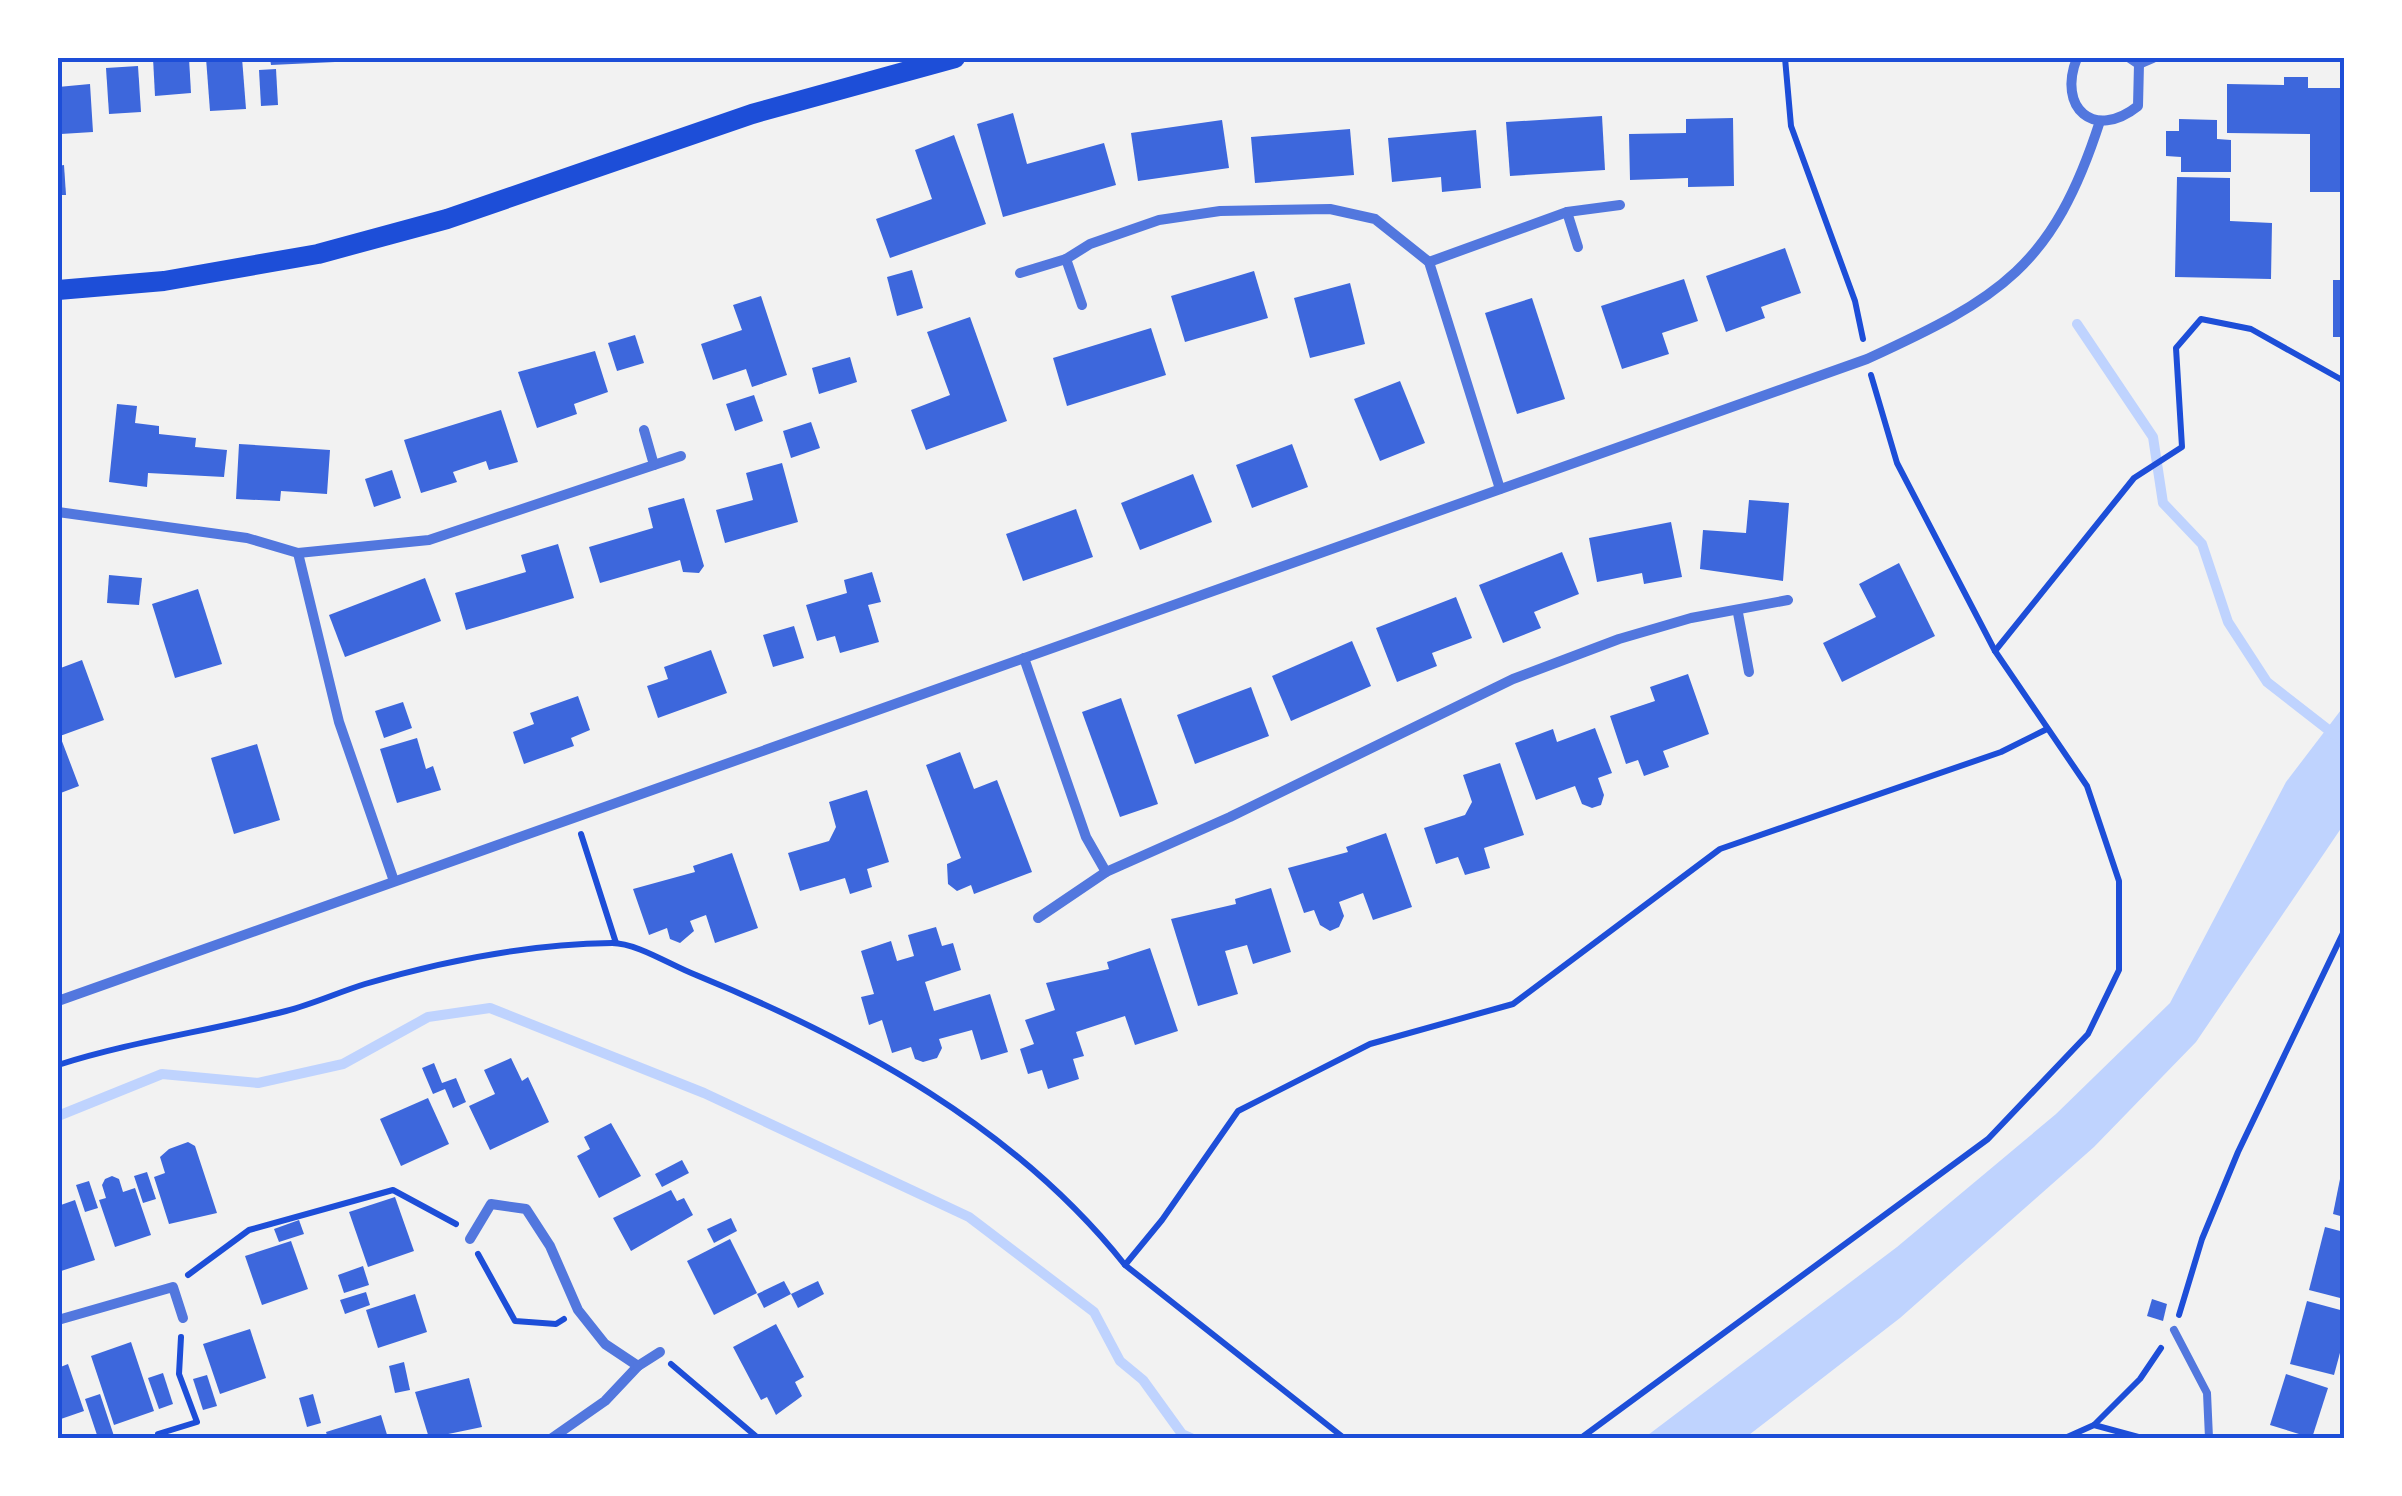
<svg xmlns="http://www.w3.org/2000/svg" width="2402" height="1496" font-family="'PT Sans',sans-serif">
	<style>
		.water { fill: #bfd3fe }
		.lines { fill: none; stroke-linecap: round; stroke-linejoin: round }
		.stream { stroke: #bfd3fe; stroke-width: 10 }
		.building { fill: #3d67dc }
		.path { stroke: #1d4ed8; stroke-width: 6 }
		.service { stroke: #5277de; stroke-width: 8 }
		.minor { stroke: #5277de; stroke-width: 10 }
		.secondary { stroke: #1d4ed8; stroke-width: 20 }
		.neatline { fill: none; stroke: #1d4ed8; stroke-width: 4 }
	</style>
	<rect width="100%" height="100%" fill="#f2f2f2"/>
	<path class="water" d="M2344,706V824L2196,1042L2094,1147L1900,1318L1745,1438H1644L1897,1247L2056,1114L2170,1003L2286,782Z"/>
	<g class="lines">
		<g class="stream">
			<path d="M2077,324L2153,437L2163,503L2202,544L2228,622L2267,682L2344,742"/>
			<path d="M58,1116L162,1074L258,1083L343,1064L428,1017L490,1008L704,1093L969,1217L1094,1312L1120,1361L1143,1380L1182,1434L1191,1438"/>
		</g>
	</g>
	<g class="building">
		<path d="M153,58H189L191,93L155,96Z"/>
		<path d="M206,58H242L246,109L210,111Z"/>
		<path d="M270,58H335V62L271,65Z"/>
		<path d="M138,66L141,112L109,114L106,68Z"/>
		<path d="M276,69L278,105L261,106L259,70Z"/>
		<path d="M2284,77H2308V88H2344V192H2310V134L2227,133V84L2284,85Z"/>
		<path d="M90,84L93,132L61,134L58,87Z"/>
		<path d="M1013,113L1027,164L1104,143L1116,185L1003,217L977,124Z"/>
		<path d="M1602,116L1605,170L1510,176L1506,122Z"/>
		<path d="M1733,118L1734,186L1688,187V178L1630,180L1629,134L1686,133V119Z"/>
		<path d="M2179,119L2217,120V139L2231,140V172H2181V157L2166,156V131H2179Z"/>
		<path d="M1222,120L1229,168L1138,181L1131,133Z"/>
		<path d="M1350,129L1354,175L1255,183L1251,137Z"/>
		<path d="M1476,130L1481,188L1442,192L1441,177L1392,182L1388,138Z"/>
		<path d="M954,135L986,224L890,258L876,219L932,199L915,150Z"/>
		<path d="M64,165L66,195H58V166Z"/>
		<path d="M2177,177L2230,178V221L2272,223L2271,279L2175,277Z"/>
		<path d="M1785,248L1801,293L1761,307L1765,318L1726,332L1706,276Z"/>
		<path d="M912,270L923,308L897,316L887,277Z"/>
		<path d="M1254,271L1268,318L1185,342L1171,296Z"/>
		<path d="M1684,279L1698,321L1662,333L1669,354L1622,369L1601,306Z"/>
		<rect x="2333" y="280" width="11" height="57"/>
		<path d="M1350,283L1365,344L1310,358L1294,298Z"/>
		<path d="M761,296L787,375L752,387L746,369L713,380L701,344L742,330L733,305Z"/>
		<path d="M1532,298L1565,399L1517,414L1485,313Z"/>
		<path d="M970,317L1007,421L926,450L911,410L950,395L927,332Z"/>
		<path d="M1151,328L1166,375L1067,406L1053,358Z"/>
		<path d="M635,335L644,363L617,371L608,343Z"/>
		<path d="M595,351L608,392L574,404L577,414L537,428L518,372Z"/>
		<path d="M850,357L857,382L819,394L812,368Z"/>
		<path d="M1400,381L1425,443L1380,461L1354,399Z"/>
		<path d="M754,395L763,421L735,431L726,404Z"/>
		<path d="M117,404L137,406L135,423L159,426V434L196,438L195,447L227,450L224,477L148,473L147,487L109,482Z"/>
		<path d="M501,410L518,462L489,470L486,461L453,472L457,482L421,493L404,440Z"/>
		<path d="M811,422L820,448L791,458L783,431Z"/>
		<path d="M239,444L330,450L327,494L281,491L280,501L236,499Z"/>
		<path d="M1292,444L1308,487L1252,508L1236,465Z"/>
		<path d="M782,463L798,522L725,543L716,510L753,500L746,473Z"/>
		<path d="M392,470L401,498L374,507L365,479Z"/>
		<path d="M1193,474L1212,522L1140,550L1121,503Z"/>
		<path d="M684,498L704,566L699,573L683,572L680,560L600,583L589,547L653,528L648,508Z"/>
		<path d="M1749,500L1789,503L1783,581L1700,569L1703,530L1746,533Z"/>
		<path d="M1076,509L1093,557L1023,581L1006,534Z"/>
		<path d="M1671,522L1682,577L1644,584L1642,573L1597,582L1589,538Z"/>
		<path d="M558,544L574,598L466,630L455,593L526,572L521,555Z"/>
		<path d="M1562,552L1579,594L1534,612L1541,628L1503,643L1479,585Z"/>
		<path d="M1899,563L1935,636L1842,682L1823,643L1876,617L1859,584Z"/>
		<path d="M872,572L881,602L868,605L879,642L840,653L835,636L817,641L806,605L847,593L844,580Z"/>
		<path d="M109,575L142,578L139,605L107,603Z"/>
		<path d="M425,578L441,621L345,657L329,615Z"/>
		<path d="M198,589L222,664L175,678L152,604Z"/>
		<path d="M1456,597L1472,638L1432,653L1437,666L1397,682L1376,628Z"/>
		<path d="M794,626L804,658L773,667L763,635Z"/>
		<path d="M1352,641L1371,686L1291,721L1272,676Z"/>
		<path d="M711,650L727,693L658,718L647,686L668,679L664,667Z"/>
		<path d="M82,660L104,720L60,736L79,786L58,794V669Z"/>
		<path d="M1688,674L1709,734L1663,751L1669,767L1644,776L1638,760L1626,764L1610,716L1655,701L1650,687Z"/>
		<path d="M1251,687L1269,736L1195,764L1177,715Z"/>
		<path d="M578,696L590,730L571,738L574,746L524,764L513,732L534,724L530,713Z"/>
		<path d="M1121,698L1158,804L1120,817L1082,712Z"/>
		<path d="M403,702L412,728L384,738L375,711Z"/>
		<path d="M1595,728L1612,773L1598,778L1604,795L1601,805L1592,808L1582,804L1575,786L1536,800L1515,743L1553,729L1557,742Z"/>
		<path d="M417,738L426,769L433,766L441,790L397,803L380,749Z"/>
		<path d="M257,744L280,820L234,834L211,758Z"/>
		<path d="M960,752L974,789L997,780L1032,872L974,894L971,885L957,891L948,884L947,864L961,858L926,765Z"/>
		<path d="M1500,763L1524,835L1484,848L1490,868L1465,875L1458,857L1436,864L1424,828L1465,815L1472,802L1463,775Z"/>
		<path d="M867,790L889,862L867,869L872,887L850,894L845,878L800,891L788,853L829,841L836,827L829,802Z"/>
		<path d="M1386,833L1412,907L1373,920L1363,893L1339,902L1344,916L1339,927L1330,931L1320,925L1314,910L1304,913L1288,868L1348,852L1346,847Z"/>
		<path d="M732,853L758,928L715,943L706,915L690,921L694,931L680,943L670,939L667,928L649,935L633,889L695,872L693,866Z"/>
		<path d="M1271,888L1291,952L1253,964L1247,945L1225,951L1238,994L1198,1006L1171,919L1236,904L1235,899Z"/>
		<path d="M936,927L942,946L953,943L961,970L925,982L934,1011L990,994L1008,1052L981,1060L972,1030L939,1039L942,1048L937,1058L923,1062L915,1059L911,1047L892,1053L882,1020L869,1025L861,997L874,994L861,951L891,941L897,961L914,956L908,935Z"/>
		<path d="M1150,948L1178,1031L1135,1045L1125,1016L1076,1032L1084,1056L1073,1059L1079,1079L1048,1089L1042,1070L1028,1074L1020,1049L1034,1044L1025,1020L1055,1010L1046,983L1109,969L1107,962Z"/>
		<path d="M511,1058L522,1081L528,1077L549,1122L490,1150L469,1106L495,1094L484,1070Z"/>
		<path d="M434,1063L442,1083L456,1078L466,1102L453,1108L445,1089L433,1094L422,1068Z"/>
		<path d="M428,1098L449,1144L401,1166L380,1119Z"/>
		<path d="M611,1123L641,1176L599,1198L577,1156L590,1149L584,1137Z"/>
		<path d="M188,1142L195,1146L217,1213L169,1224L154,1177L165,1173L160,1157L169,1149Z"/>
		<path d="M682,1160L689,1173L662,1187L655,1174Z"/>
		<path d="M2343,1164H2344V1217L2333,1214Z"/>
		<path d="M147,1172L156,1199L143,1203L134,1176Z"/>
		<path d="M112,1176L119,1179L123,1192L135,1188L151,1235L115,1247L99,1200L106,1198L102,1185L105,1179Z"/>
		<path d="M89,1181L98,1208L85,1212L76,1185Z"/>
		<path d="M671,1190L677,1201L684,1198L693,1215L631,1251L613,1218Z"/>
		<path d="M395,1197L414,1251L368,1267L349,1212Z"/>
		<path d="M75,1200L95,1260L58,1272V1206Z"/>
		<path d="M731,1218L737,1231L714,1243L707,1229Z"/>
		<path d="M299,1220L304,1234L279,1242L274,1229Z"/>
		<path d="M2325,1227L2344,1232V1299L2309,1290Z"/>
		<path d="M730,1239L757,1293L714,1315L687,1261Z"/>
		<path d="M291,1241L308,1289L262,1305L245,1256Z"/>
		<path d="M363,1266L369,1285L344,1293L338,1275Z"/>
		<path d="M784,1281L791,1294L764,1308L757,1294Z"/>
		<path d="M818,1281L824,1294L798,1308L791,1294Z"/>
		<path d="M366,1292L370,1305L345,1314L340,1300Z"/>
		<path d="M415,1294L427,1332L378,1348L366,1310Z"/>
		<path d="M2152,1299L2167,1304L2163,1321L2147,1316Z"/>
		<path d="M2307,1301L2344,1311V1338L2334,1375L2290,1364Z"/>
		<path d="M776,1324L804,1377L795,1382L802,1396L776,1415L767,1397L761,1400L733,1347Z"/>
		<path d="M250,1329L266,1378L220,1394L203,1344Z"/>
		<path d="M131,1342L154,1411L114,1425L91,1356Z"/>
		<path d="M404,1362L410,1390L395,1393L389,1366Z"/>
		<path d="M68,1364L84,1411L58,1420V1368Z"/>
		<path d="M163,1373L173,1404L159,1409L148,1378Z"/>
		<path d="M2286,1374L2328,1388L2312,1438L2270,1425Z"/>
		<path d="M207,1375L217,1406L203,1410L193,1379Z"/>
		<path d="M469,1378L482,1427L429,1438L415,1392Z"/>
		<path d="M100,1394L114,1436L108,1438H98L85,1399Z"/>
		<path d="M313,1394L321,1423L307,1427L299,1398Z"/>
		<path d="M381,1415L388,1438H328L326,1432Z"/>
	</g>
	<g class="lines">
		<g class="path">
			<path d="M1785,58L1791,126L1855,301L1863,339"/>
			<path d="M1995,651L2134,478L2182,447L2176,348L2201,319L2251,329L2344,381"/>
			<path d="M581,834L616,943"/>
			<path d="M58,1065C133,1041 210,1031 286,1011C313,1004 339,992 365,984C443,961 530,944 612,943C637,943 672,966 696,975C857,1041 1015,1127 1125,1265"/>
			<path d="M478,1254L515,1321L556,1324L564,1319"/>
			<path d="M188,1275L249,1230L393,1190L456,1224"/>
			<path d="M2179,1315L2202,1239L2238,1152L2344,931"/>
			<path d="M671,1364L758,1438"/>
			<path d="M2094,1425L2140,1379L2161,1348"/>
			<path d="M159,1438L158,1434L197,1422L179,1374L181,1337"/>
			<path d="M1344,1438L1125,1265L1162,1220L1238,1111L1370,1044L1513,1004L1720,849L2001,752L2047,729"/>
			<path d="M1581,1438L1988,1139L2088,1034L2119,970V881L2087,786L1995,651L1897,463L1871,375"/>
			<path d="M2065,1438L2094,1425L2142,1438"/>
		</g>
		<path class="service" d="M2174,1330L2207,1393L2209,1438"/>
		<g class="minor">
			<path d="M2077,58C2057,108 2094,141 2138,106L2139,64L2130,58"/>
			<path d="M2139,64L2153,58"/>
			<path d="M1567,212L1578,247"/>
			<path d="M1429,262L1567,212L1620,205"/>
			<path d="M1020,273L1066,259"/>
			<path d="M1082,305L1066,259L1090,244L1159,220L1220,211L1330,209L1375,219L1429,262L1500,489"/>
			<path d="M654,465L681,456"/>
			<path d="M58,512L247,538L298,553L339,722L394,881"/>
			<path d="M298,553L429,540L654,465L644,430"/>
			<path d="M1738,613L1749,672"/>
			<path d="M1024,658L1086,837L1106,872L1230,817L1513,679L1619,639L1691,618L1788,600"/>
			<path d="M1038,918L1106,872"/>
			<path d="M58,1001L1867,359C2000,298 2053,267 2100,121"/>
			<path d="M470,1239L491,1204L526,1209L550,1246L578,1310L605,1344L638,1366L605,1401L552,1438"/>
			<path d="M58,1320L173,1287L183,1318"/>
			<path d="M638,1366L660,1352"/>
		</g>
		<path class="secondary" d="M58,290L164,281L318,254L447,219L752,114L955,58"/>
	</g>
	<rect width="2402" height="1496" fill="none" stroke="#ffffff" stroke-width="120"/>
	<rect x="60" y="60" width="2282" height="1376" class="neatline"/>
</svg>
